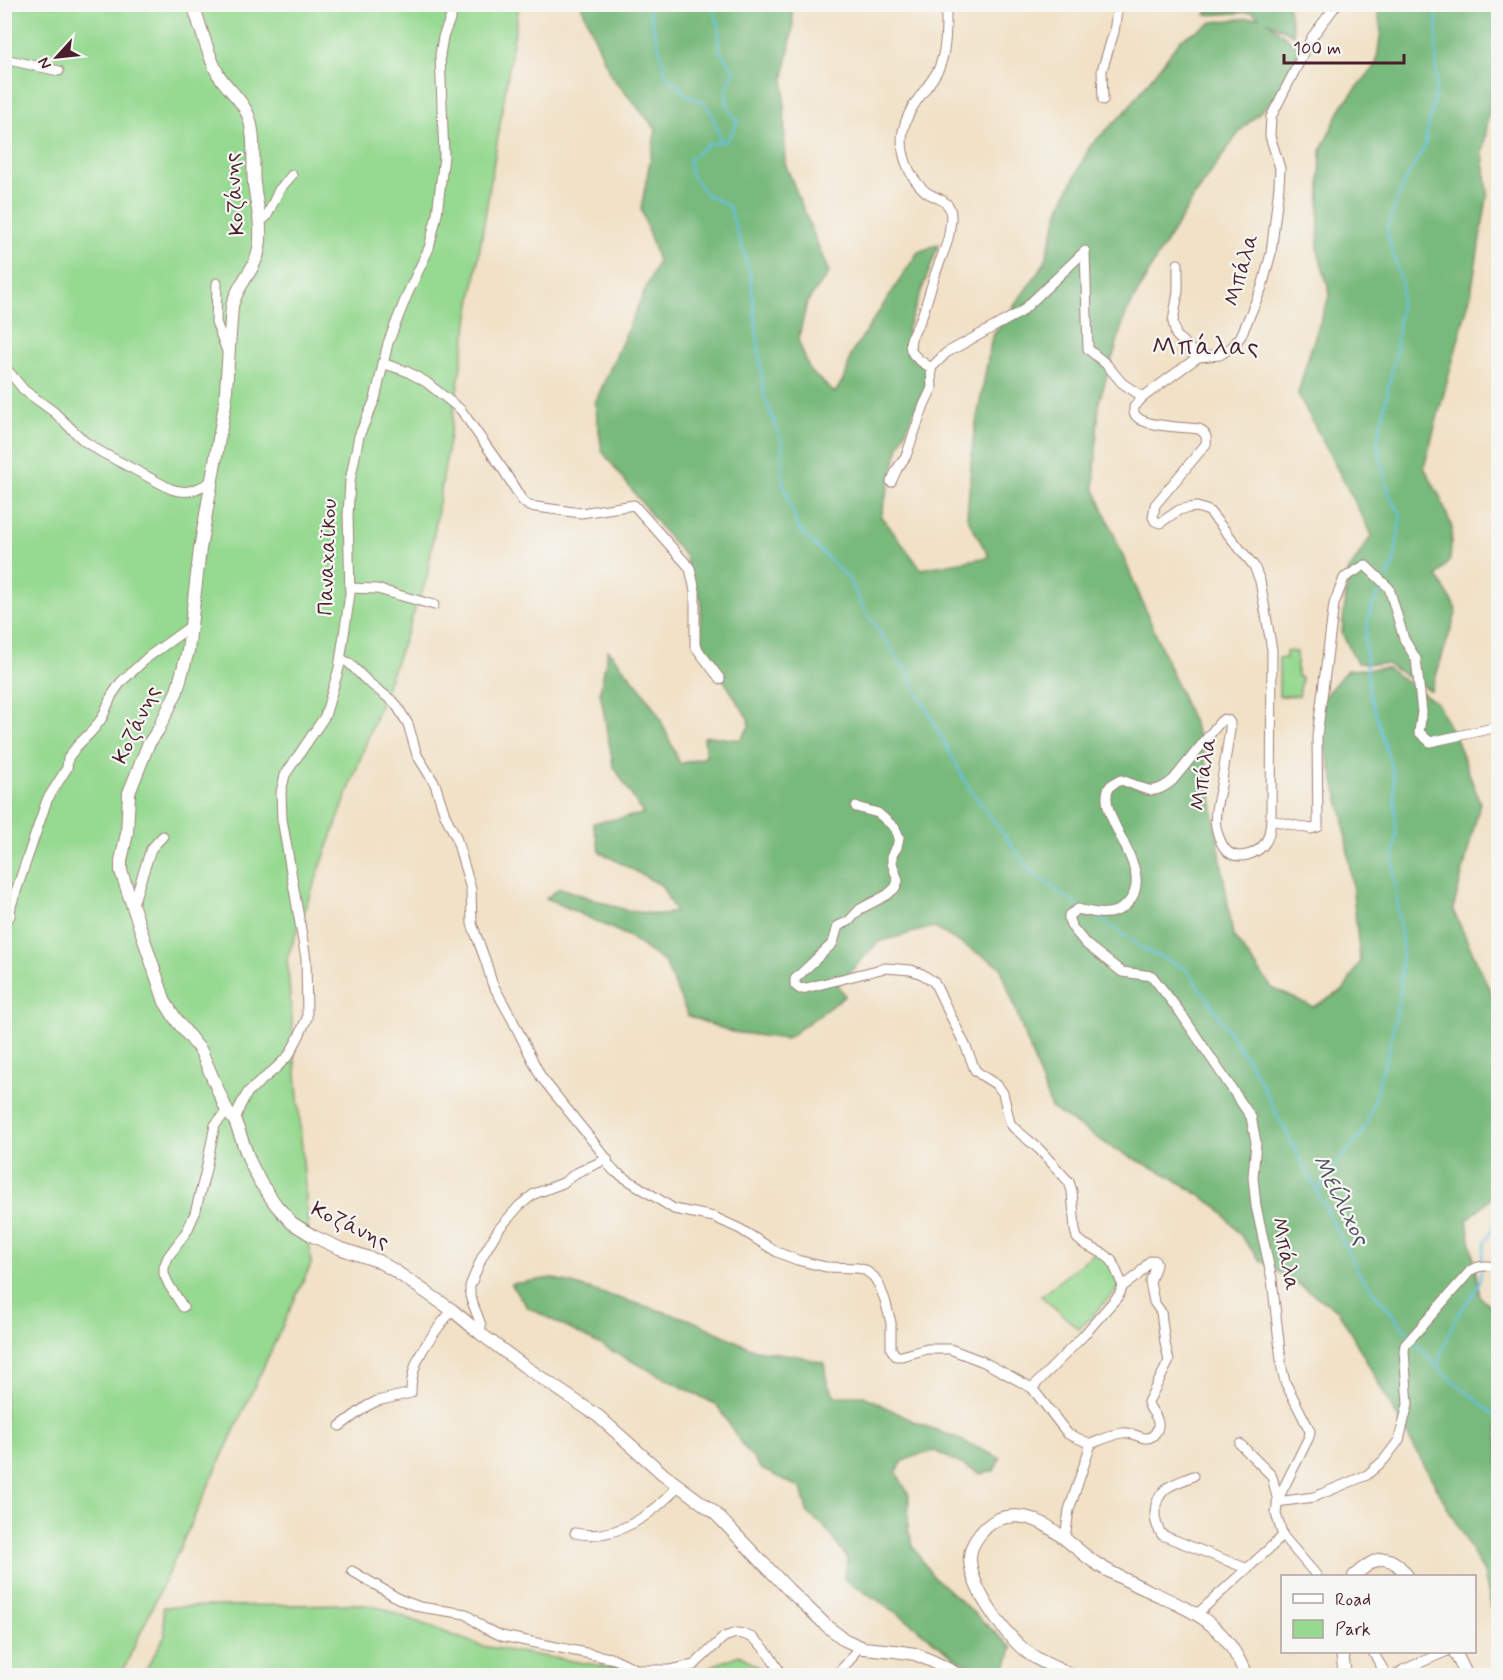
<svg xmlns="http://www.w3.org/2000/svg" width="1503" height="1680" font-family="Mynerve,sans-serif">
	<style>
		.green { fill: #96d991; stroke: #707c5e; stroke-width: 1.5 }
		.forest { fill: #78b97b; stroke: #616c53; stroke-width: 1.5 }
		.lines { fill: none; stroke-linecap: round; stroke-linejoin: round }
		.stream { stroke: #66c2e4; stroke-width: 2 }
		.street-casing { stroke: #9e8078; stroke-width: 11 }
		.secondary-casing { stroke: #9e8078; stroke-width: 14 }
		.street { stroke: #fff; stroke-width: 9 }
		.secondary { stroke: #fff; stroke-width: 12 }
		.labels { text-anchor: middle; dominant-baseline: central; stroke-width: 4.5; stroke-linejoin: round; paint-order: stroke }
		.street-label { font-size: 22px; fill: #4a1f2b; stroke: #f6f6f2 }
		.water-label { font-size: 24px; font-style: italic; fill: #525062; stroke: #f6f6f2 }
		.quarter-label { font-size: 26px; letter-spacing: 1.5px; fill: #4a1f2b; stroke: #f6f6f2 }
	</style>
	<rect width="100%" height="100%" fill="#f6f6f2"/>
	<filter id="ink" filterUnits="userSpaceOnUse"><feTurbulence type="fractalNoise" baseFrequency=".0167" numOctaves="2"/><feDisplacementMap in="SourceGraphic" scale="12" xChannelSelector="R" yChannelSelector="G"/><feConvolveMatrix kernelMatrix="1 2 1 2 8 2 1 2 1" color-interpolation-filters="sRGB"/></filter>
	<filter id="wash" filterUnits="userSpaceOnUse"><feTurbulence type="fractalNoise" baseFrequency=".008" numOctaves="4" result="noise"/><feDisplacementMap in="SourceGraphic" scale="24" xChannelSelector="R" yChannelSelector="G"/><feGaussianBlur stdDeviation="1.35" result="paint"/><feColorMatrix in="noise" values="0 0 0 0 0 0 0 0 0 0 0 0 0 0 0 0 0 1.4 0 .05"/><feComposite in="paint" operator="in"/></filter>
	<g filter="url(#wash)">
		<rect width="100%" height="100%" fill="#f1e1c6"/>
		<g class="green">
			<path d="M5,5H519L427,577L287,958L311,1264L121,1675L5,1676Z"/>
			<path d="M1286,651L1297,652V676L1302,678L1299,696H1279V658H1286Z"/>
			<path d="M1093,1254L1108,1260L1120,1287L1079,1329L1041,1296Z"/>
			<path d="M359,1604L381,1608L481,1646L658,1675L142,1676L165,1636L163,1607Z"/>
			<path d="M739,1655L771,1675H690Z"/>
		</g>
		<g class="forest">
			<path d="M581,5H792L793,28L784,76L785,163L829,273L807,302L798,340L810,371L835,393L846,375L851,354L918,252L939,244L907,329L909,355L925,367L928,381L899,446L881,516L921,569L989,557L967,517L973,440L992,337L1044,264L1061,205L1090,146L1126,111L1181,39L1213,22L1259,17L1252,12L1205,15L1209,5H1288L1294,35L1267,21L1299,48L1288,85L1240,131L1194,197L1156,259L1125,316L1099,402L1094,487L1203,747L1233,936L1272,988L1313,1007L1344,990L1360,961L1353,892L1343,816L1315,707L1347,670L1387,668L1437,703L1458,743L1480,803L1453,910L1494,999H1498V1191L1467,1220L1480,1297L1498,1312V1675L1497,1634L1484,1573L1338,1310L1260,1260L1218,1207L1168,1175L1116,1150L1051,1108L1000,966L933,927L878,942L838,985L845,996L786,1039L732,1032L688,1016L665,963L628,936L546,898L560,888L629,911L664,915L675,911L661,885L600,852L593,823L643,814L613,765L600,691L608,650L642,690L659,716L680,764L706,757L704,737C716,733 728,742 741,739L749,727L748,718L698,640L702,601L688,574L686,557L665,533L602,451L595,403L658,261L641,209L656,129L611,76Z"/>
			<path d="M1377,5H1498V49L1483,153L1488,192L1471,293L1424,467L1440,497L1452,528L1450,560L1437,576L1457,610L1431,691L1387,664L1357,663L1342,633L1348,572L1372,535L1298,394L1309,354L1330,294L1318,251L1321,150L1342,106L1376,65L1381,31Z"/>
			<path d="M552,1278L691,1320L755,1350L798,1356L824,1363L827,1383L835,1396H864L915,1422L954,1437L1000,1458L994,1471L981,1474L935,1451L915,1456L903,1461L896,1472L909,1495L908,1529L914,1548L931,1574L1012,1648L1004,1675C966,1676 928,1634 898,1614C881,1601 862,1591 844,1579L848,1559L823,1525L808,1514L801,1488L761,1469L741,1443L717,1405L527,1307L511,1284Z"/>
		</g>
		<g class="lines">
			<g class="stream">
				<path d="M647,4L667,76L688,96L704,102L714,118L721,142"/>
				<path d="M711,4L719,24V50L735,71C723,89 723,106 738,122L727,141L708,144L689,160L691,174L706,194L729,206L750,272L764,396L782,441L783,483L798,528L848,578L864,609L907,672L967,785L1033,874L1078,905"/>
				<path d="M1386,580L1394,564L1401,514L1390,496L1377,444L1396,352L1402,284L1386,229L1404,183L1424,148L1436,89L1437,4"/>
				<path d="M1096,916L1144,949L1186,969L1207,998L1254,1070L1360,1275L1409,1334"/>
				<path d="M1317,1192L1327,1175L1362,1134L1371,1111L1390,1044L1400,995L1402,946L1393,863L1396,835L1394,775L1369,692L1365,638L1371,609L1383,585"/>
				<path d="M1481,1264L1485,1243L1498,1217"/>
				<path d="M1413,1339L1435,1365L1498,1418"/>
				<path d="M1439,1367C1440,1348 1445,1347 1450,1332C1453,1325 1454,1320 1458,1315C1469,1297 1480,1293 1481,1270"/>
			</g>
		</g>
	</g>
	<g filter="url(#ink)">
		<g class="lines">
			<g class="street-casing">
				<g id="street">
					<path d="M946,4C946,25 947,49 939,68C928,90 908,105 903,131C899,152 909,178 926,192C933,197 945,199 949,207C953,214 950,226 949,234C947,247 940,260 936,272C931,287 927,302 922,316C919,327 907,337 911,350C914,358 924,363 931,368L946,353L1021,312L1085,251L1088,349L1106,364L1122,383L1143,397"/>
					<path d="M4,59L59,71"/>
					<path d="M1103,100L1102,70L1114,32L1118,4"/>
					<path d="M259,223L267,216L279,190L292,175"/>
					<path d="M1178,264V291L1173,322L1176,335L1198,357"/>
					<path d="M217,283L216,322L228,354"/>
					<path d="M382,363L406,371L426,382L461,410L504,471L522,500L529,506L581,513L634,505L690,568L695,591V646L720,679"/>
					<path d="M4,366L24,390L54,412L84,441L101,452L171,489C188,495 198,489 212,481"/>
					<path d="M891,482L897,469L906,456L924,405L932,388L931,368"/>
					<path d="M350,588L377,589L434,605"/>
					<path d="M341,659L349,663L368,682L395,703L408,724L417,755L435,784L445,815L456,837L471,889L472,924L486,962L492,983L512,1019L541,1077L607,1159L608,1164L614,1171L674,1209L714,1217L740,1229L777,1252L797,1260L826,1267L858,1268L865,1270L874,1277L879,1285L885,1300L891,1323V1349L896,1356H902L927,1349H950L984,1362L1032,1388"/>
					<path d="M856,807L878,813L895,828L899,837L897,847L892,855V863L898,881L895,888L887,895L860,909L849,921L838,926L833,943L795,979V985L800,989L806,988L885,968L911,970L922,974L934,982L966,1047L975,1070L981,1075L997,1085L1003,1093L1010,1123L1014,1128L1039,1149L1069,1182L1072,1191L1075,1230L1077,1238L1084,1244L1104,1254L1112,1261L1123,1286"/>
					<path d="M1271,820L1311,829L1318,827L1317,736L1334,604L1344,578L1365,565L1389,588L1404,639L1416,659L1422,712L1419,732L1430,742L1498,727"/>
					<path d="M133,904L151,849L163,836"/>
					<path d="M4,923L10,916L11,906L47,800L67,768L68,758L77,746L92,731L102,718L112,695L121,682L148,657L191,626"/>
					<path d="M235,1121L240,1106L248,1092L276,1068L289,1055L299,1036L307,1018L306,959L282,819L281,792L285,775L325,716L339,668L350,594L348,515L350,481L359,436L375,399L388,343L407,295L429,248L437,214L444,156L440,55L443,37L456,4"/>
					<path d="M183,1307L169,1285L164,1274V1267L168,1257L187,1231L195,1213L205,1174L215,1125L227,1111"/>
					<path d="M481,1334V1325L470,1296V1286L482,1257L498,1230L519,1206L534,1194L563,1183L576,1173L607,1159"/>
					<path d="M340,1426L367,1406L377,1401L411,1393C410,1359 432,1336 452,1310"/>
					<path d="M1240,1444L1271,1475C1275,1482 1274,1491 1278,1499"/>
					<path d="M1193,1476C1185,1480 1174,1483 1167,1488C1152,1500 1152,1521 1162,1535L1248,1569"/>
					<path d="M1277,1502L1314,1497L1367,1475L1384,1460L1399,1440L1408,1404L1404,1351L1405,1345L1471,1270C1480,1265 1489,1265 1498,1268"/>
					<path d="M575,1533C616,1542 654,1514 679,1485"/>
					<path d="M1065,1539L1069,1510L1091,1444L1068,1434L1032,1388L1083,1336L1119,1295L1123,1286L1137,1276L1150,1261L1154,1260L1156,1262V1265L1150,1282L1154,1302L1161,1312L1165,1343L1169,1361L1148,1402C1149,1410 1157,1414 1158,1423C1159,1430 1153,1439 1145,1438C1136,1437 1131,1431 1122,1433C1112,1435 1101,1440 1091,1444"/>
					<path d="M352,1571L401,1600L420,1607L466,1614L484,1628L502,1636L615,1659L638,1670H670L694,1665L724,1637L736,1633L743,1634L753,1638L762,1646L768,1653L778,1669L784,1676"/>
					<path d="M1317,1576L1283,1536L1276,1514L1278,1499L1309,1437L1310,1431L1285,1382L1282,1369L1272,1279L1256,1206L1253,1177L1256,1142L1251,1117L1180,1012L1152,976L1122,972L1086,944L1072,927L1069,920V915L1078,909C1095,913 1111,918 1126,905C1158,875 1105,828 1107,796C1107,786 1113,783 1121,780C1144,787 1151,799 1173,780L1220,722L1224,719L1228,720L1230,723V730C1227,749 1224,767 1221,786C1218,799 1214,813 1216,827C1218,836 1221,846 1228,852C1240,861 1258,853 1265,843C1270,836 1270,828 1271,820L1272,650L1260,581L1254,566L1209,511L1197,507L1188,508L1179,510L1160,523L1155,521L1153,517L1155,505L1206,444C1207,437 1206,433 1199,429C1185,427 1146,427 1137,417C1133,413 1134,412 1134,407L1143,397L1198,357L1220,355L1232,347L1241,336L1262,287L1271,253L1279,186L1280,168L1270,136L1271,117L1312,37L1337,4"/>
					<path d="M1197,1614L1283,1536"/>
					<path d="M1373,1652L1387,1676"/>
					<path d="M835,1676L850,1660L858,1647"/>
					<path d="M1395,1676L1403,1670L1445,1652"/>
				</g>
			</g>
			<g class="secondary-casing">
				<g id="secondary">
					<path d="M193,4C200,25 208,56 218,74C227,89 241,98 248,115C256,136 252,161 254,183C256,204 263,226 259,248C256,270 237,284 232,306L225,404L200,549L188,651L177,691L158,730L148,745L129,793L127,833L121,861V871L165,1002L177,1021L201,1051L227,1111L235,1121L250,1162L260,1182L276,1205L292,1223L313,1236L339,1248L378,1261L395,1271L452,1310L481,1334L524,1366L598,1416L663,1474L714,1512L788,1589L828,1627L845,1640L863,1648L895,1651L915,1654L934,1662L961,1676"/>
					<path d="M1354,1576C1375,1557 1389,1550 1407,1576"/>
					<path d="M1342,1652L1345,1676"/>
					<path d="M1455,1652L1467,1676"/>
					<path d="M1073,1676C1055,1667 1036,1661 1021,1647C1001,1629 970,1587 970,1558C970,1549 975,1540 981,1533C987,1525 997,1518 1007,1517C1043,1510 1070,1547 1097,1564C1120,1579 1146,1589 1171,1601C1185,1608 1199,1614 1210,1624C1228,1638 1238,1655 1246,1676"/>
				</g>
			</g>
			<use href="#street" class="street"/>
			<use href="#secondary" class="secondary"/>
		</g>
	</g>
	<g class="labels">
		<g class="street-label">
			<text transform="translate(235 194) rotate(-94)">Κοζάνης</text>
			<text transform="translate(1242 270) rotate(-74)">Μπάλα</text>
			<text transform="translate(328 557) rotate(-88)">Παναχαϊκου</text>
			<text transform="translate(137 725) rotate(-65)">Κοζάνης</text>
			<text transform="translate(1204 774) rotate(-81)">Μπάλα</text>
			<text transform="translate(350 1226) rotate(25)">Κοζάνης</text>
			<text transform="translate(1285 1254) rotate(79)">Μπάλα</text>
		</g>
		<g class="water-label">
			<text transform="translate(1340 1200) rotate(63)">Μείλιχος</text>
		</g>
		<g class="quarter-label">
			<text x="1206" y="347">Μπάλας</text>
		</g>
	</g>
	<rect width="1503" height="1680" fill="none" stroke="#f6f6f2" stroke-width="24"/>
	<rect x="1281" y="1575" width="195" height="78" fill="#f6f6f2" stroke="#b1a0a2" stroke-width="1.5"/>
	<rect x="1293" y="1594" width="30" height="9" fill="#ffffff" stroke="#b1a0a2" stroke-width="1.5"/>
	<text x="1335" y="1605" font-size="18" fill="#4a1f2b">Road</text>
	<rect x="1293" y="1620" width="30" height="18" fill="#96d991" stroke="#b1a0a2" stroke-width="1.5"/>
	<text x="1335" y="1635" font-size="18" fill="#4a1f2b">Park</text>
	<g transform="translate(57 57) rotate(243)" stroke="#f6f6f2" stroke-width="4.5" paint-order="stroke">
	<path d="M0-4.5L10 22L0 15L-10 22Z" fill="#4a1f2b"/>
	<text y="-9" font-size="16" font-weight="bold" text-anchor="middle" fill="#4a1f2b">N</text>
	</g>
	<path d="M1284 54v9h120v-9" fill="none" stroke="#4a1f2b" stroke-width="3"/>
	<text x="1293" y="54" font-size="18" fill="#4a1f2b" stroke="#f6f6f2" stroke-width="4.5" paint-order="stroke">100 m</text>
</svg>
